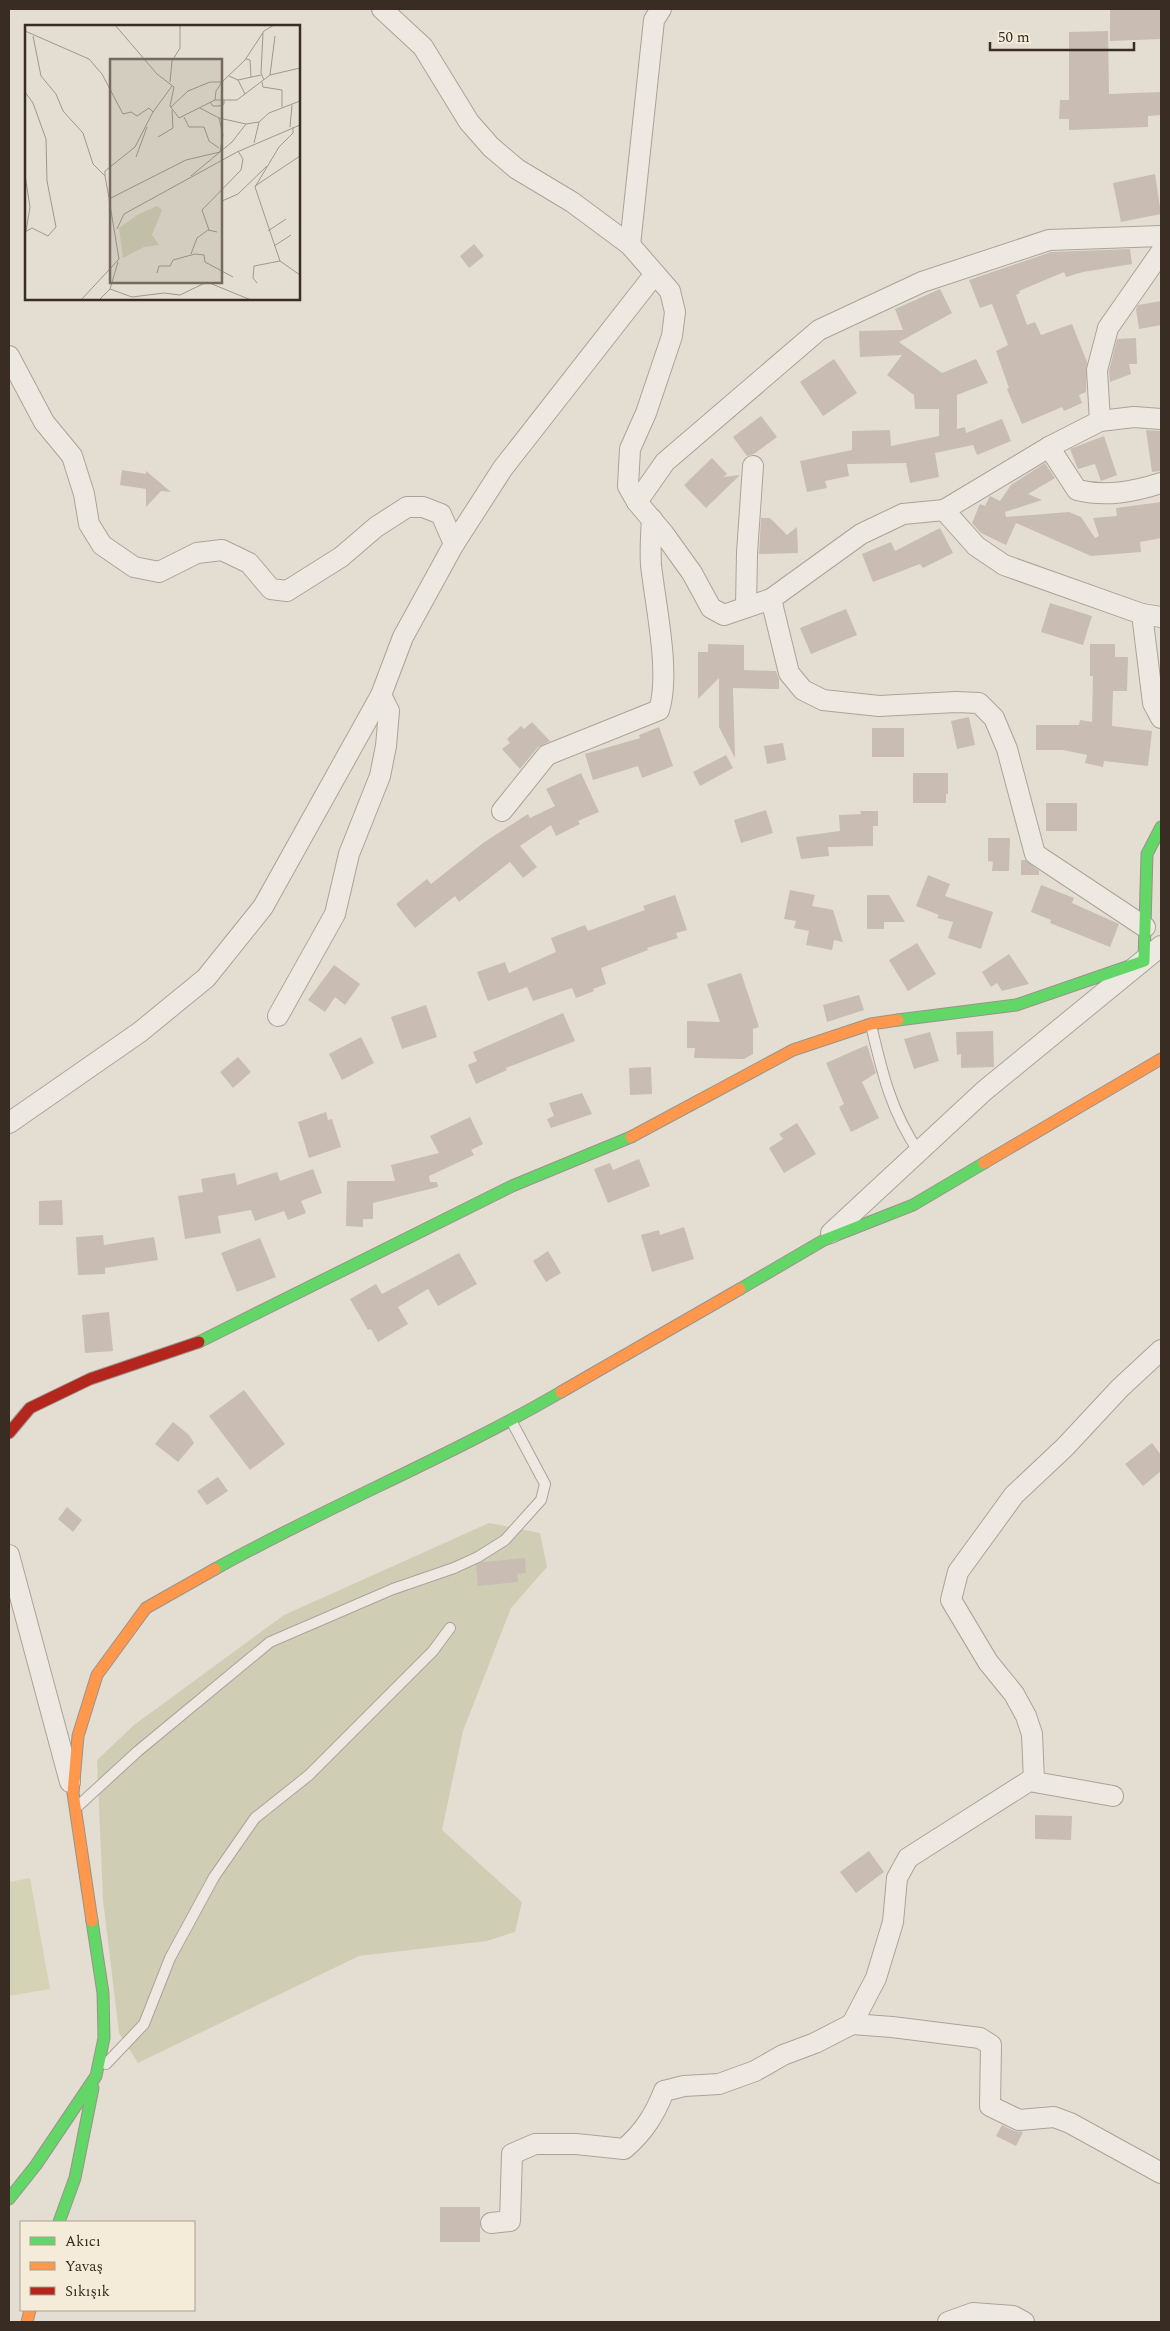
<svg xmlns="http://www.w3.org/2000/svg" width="1170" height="2331" font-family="Spectral,serif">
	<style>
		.green { fill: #d4d3b5 }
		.cemetery { fill: #cfceb4 }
		.building { fill: #c8bcb3 }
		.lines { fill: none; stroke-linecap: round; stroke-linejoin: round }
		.lane-casing { stroke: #aaa39a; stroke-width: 12 }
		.street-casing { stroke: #aaa39a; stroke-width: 22 }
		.fast-casing { stroke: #9a938a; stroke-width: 13 }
		.slow-casing { stroke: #9a938a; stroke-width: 13 }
		.jam-casing { stroke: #9a938a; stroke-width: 13 }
		.lane { stroke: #ede9e2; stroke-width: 10 }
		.street { stroke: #ede9e2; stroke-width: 20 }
		.fast { stroke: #63d668; stroke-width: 11 }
		.slow { stroke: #ff974d; stroke-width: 11 }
		.jam { stroke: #b3261e; stroke-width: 11 }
		.inset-road { fill: none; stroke: #a0978c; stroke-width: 1 }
		.view { fill: #756a60; fill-opacity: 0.15; stroke: #756a60; stroke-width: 2.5 }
		.inset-edge { fill: none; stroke: #392c22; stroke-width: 2.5 }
	</style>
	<rect width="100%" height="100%" fill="#e4ded2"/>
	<path class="green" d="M30,1878L50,1989L9,1996V1882Z"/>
	<path class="cemetery" d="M489,1523L540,1533L547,1567L511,1608L463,1731L442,1830L522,1902L515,1932L487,1941L359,1956L138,2063L119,2033L103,1900L97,1760L134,1725L284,1615Z"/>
	<g class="building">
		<path d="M1110,9H1161V39L1110,41Z"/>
		<path d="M1108,31L1109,94L1161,92V115L1148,116V127L1069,130V119H1059L1060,100H1069V32Z"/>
		<path d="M1155,174L1161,214L1121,222L1113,183Z"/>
		<path d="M474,244L484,256L469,268L460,256Z"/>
		<path d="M1130,249L1132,264L1083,272L1066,277L1064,272L1019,291L1020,293L1016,295L1027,325L1035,322L1041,335L1072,324L1087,362L1086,392L1079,395L1082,403L1064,411L1062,407L1022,424L1007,389L1009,388L996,351L1008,345L992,304L980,308L969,280L1051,252Z"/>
		<path d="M940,289L952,313L899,342L942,373L976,359L988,383L957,395V429L965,427L966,433L1002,419L1011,441L977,455L973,445L935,453L939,477L910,483L906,463L847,464L849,476L825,481L827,488L807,492L800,461L852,450V431L890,430L891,446L939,436V409H915L914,395L887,375L902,355L860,357L859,331L903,330L895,309Z"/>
		<path d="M1161,301V325L1139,329L1136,309L1138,305Z"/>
		<path d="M1136,338L1137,364H1129L1131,374L1110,382L1109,371L1117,339Z"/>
		<path d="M834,359L857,393L823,416L800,382Z"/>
		<path d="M761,416L777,437L754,454L747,456L733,437Z"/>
		<path d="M1146,430L1161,431V471L1152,472Z"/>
		<path d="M1104,436L1117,475L1101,481L1095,464L1078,469L1070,449Z"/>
		<path d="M712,458L727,474L723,477L740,475L706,508L684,485Z"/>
		<path d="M1045,463L1055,478L1028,494L1042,500L1005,512L1006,517L1069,512L1081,517L1095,538L1099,536L1093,518L1117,516L1116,508L1161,502V538L1140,542L1141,552L1091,556L1016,523L1006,545L981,533L972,523L980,504L985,506L990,496L1000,501L1011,485Z"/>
		<path d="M122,470L146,474V471L171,492L161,491L146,507V489L120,485Z"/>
		<path d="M761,518H770L787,535L797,527L798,553L759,554Z"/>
		<path d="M940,528L953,553L923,568L920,564L873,582L862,554L891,542L895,551Z"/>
		<path d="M1050,603L1092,616L1083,645L1041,632Z"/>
		<path d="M846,609L857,635L811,654L800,628Z"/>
		<path d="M708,644L744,645V670L776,671L779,679V689L733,688L735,758L719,727V678L698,699V652H708Z"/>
		<path d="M1090,644H1115V657H1128L1127,691H1113L1112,726L1152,731L1148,766L1104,761L1103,767L1085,763L1087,755L1063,750H1036V725H1079L1080,720L1092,722L1093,676H1090Z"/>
		<path d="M969,717L975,745L957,749L951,721Z"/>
		<path d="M532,722L550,741L538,747L520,769L502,749L510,743L507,739L521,726L524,729Z"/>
		<path d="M659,727L673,766L642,778L638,766L593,780L585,754L640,738L639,735Z"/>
		<rect x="872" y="728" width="32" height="29"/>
		<path d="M783,743L786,760L767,764L764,746Z"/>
		<path d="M726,755L733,768L700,786L693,772Z"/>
		<path d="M581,773L599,812L578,821L580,824L556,836L551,825L520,846L537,867L523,878L510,862L459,902L455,896L415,928L396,904L427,879L431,884L483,843L528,814L530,818L555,806L546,789Z"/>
		<path d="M913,773H948V794H946V803H913Z"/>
		<rect x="1046" y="803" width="31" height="28"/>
		<path d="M766,810L773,833L741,843L734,820Z"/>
		<path d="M860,811H878V826H873V846L828,847L829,856L801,859L796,837L840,831L839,815L861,814Z"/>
		<path d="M988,838H1010L1009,871H992L993,862L988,861Z"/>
		<path d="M1021,860H1026L1039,871V875H1021Z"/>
		<path d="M928,875L950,884L945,896L993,912L981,949L948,938L953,922L937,918L939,915L916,906Z"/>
		<path d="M1041,885L1074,898L1072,903L1119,924L1110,947L1050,923L1051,920L1031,912Z"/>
		<path d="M790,890L815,895L812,906L833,910L843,942L834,940L832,950L806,945L809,931L794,928L796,921L784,919Z"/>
		<path d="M675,895L687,930L676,933L678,938L647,948L648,950L601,968L606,984L593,989L594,991L576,998L572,988L533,1001L527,987L488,1001L477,972L505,962L509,973L556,952L551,938L585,925L588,931L645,910L643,906Z"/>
		<path d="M867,895H889L905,922H884V929H867Z"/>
		<path d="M917,943L936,974L908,991L889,960Z"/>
		<path d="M1009,954L1029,984L1002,991L997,983L991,987L982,972Z"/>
		<path d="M334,965L360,984L345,1005L335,997L325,1012L308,1000Z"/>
		<path d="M741,973L759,1027L753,1029V1054L744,1059L694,1058L695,1048H687V1021L720,1022L707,984Z"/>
		<path d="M859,995L864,1010L827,1022L823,1005Z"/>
		<path d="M426,1005L437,1037L402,1049L391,1017Z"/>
		<path d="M563,1013L575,1041L506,1068L507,1070L476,1084L468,1065L477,1061L473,1052Z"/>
		<path d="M993,1031L994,1067L961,1068V1054L957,1055L956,1032Z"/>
		<path d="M930,1032L939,1061L914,1069L904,1039Z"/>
		<path d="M361,1037L374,1063L342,1080L329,1054Z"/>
		<path d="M867,1045L876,1073L862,1082L879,1118L851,1132L839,1107L844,1104L826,1063Z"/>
		<path d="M238,1057L251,1072L233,1088L220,1072Z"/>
		<path d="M651,1067L652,1094L630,1095L629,1068Z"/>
		<path d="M582,1093L592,1114L551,1128L547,1119L554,1116L549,1103Z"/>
		<path d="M326,1112L328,1120L332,1119L341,1147L309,1158L298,1122Z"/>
		<path d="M470,1117L483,1144L471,1150L474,1155L429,1176L430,1182H437L438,1187L373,1203V1219H363V1227L346,1226L347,1181H395L391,1165L439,1153L430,1136Z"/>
		<path d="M797,1123L816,1154L784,1173L769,1148L783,1139L779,1134Z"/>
		<path d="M639,1159L650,1186L608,1203L594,1169L610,1163L613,1170Z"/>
		<path d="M313,1169L322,1193L301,1201L306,1213L288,1220L284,1211L255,1221L251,1210L218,1216L221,1233L185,1239L178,1196L203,1192L201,1179L235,1173L237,1185L277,1172L280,1181Z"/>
		<path d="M62,1200L63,1225H39V1201Z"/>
		<path d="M684,1227L694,1259L652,1272L641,1235L659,1230L660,1235Z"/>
		<path d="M103,1235L104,1245L154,1237L158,1260L105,1268V1274L78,1275L76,1237Z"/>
		<path d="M260,1238L276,1277L237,1292L221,1253Z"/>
		<path d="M548,1251L561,1273L546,1282L533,1261Z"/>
		<path d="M459,1253L477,1284L438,1306L428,1289L398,1307L408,1324L378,1342L371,1329L368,1330L350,1299L376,1284L382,1294Z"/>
		<path d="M109,1312L113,1351L85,1353L82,1315Z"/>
		<path d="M244,1390L285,1444L250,1470L209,1416Z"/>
		<path d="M173,1422L189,1435L194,1443L178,1462L155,1444Z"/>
		<path d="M1152,1443L1161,1455V1471L1143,1486L1125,1464Z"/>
		<path d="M218,1477L228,1491L207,1505L197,1491Z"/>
		<path d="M67,1507L82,1520L73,1532L58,1519Z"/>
		<path d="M525,1558L526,1573L517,1574L518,1582L478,1586L476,1565L482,1562Z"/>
		<path d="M1035,1815L1072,1816L1071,1840L1035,1839Z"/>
		<path d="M869,1851L884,1872L856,1893L840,1872Z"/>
		<path d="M1002,2125L1014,2131L1023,2132L1016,2146L996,2136Z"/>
		<rect x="440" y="2207" width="40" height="35"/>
	</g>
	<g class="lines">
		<g class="lane-casing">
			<g id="lane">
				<path d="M871,1025C882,1072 891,1112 919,1152"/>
				<path d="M78,1806L138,1751L270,1642L393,1589L454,1568L478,1557L505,1540L541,1500L545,1484L512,1422"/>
				<path d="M106,2064L144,2024L170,1958L214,1877L255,1818L309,1775L433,1651L450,1628"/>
			</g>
		</g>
		<g class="street-casing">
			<g id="street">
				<path d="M382,9L423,47L469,122L491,147L517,169L572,202L630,245L670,291L675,312L672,336L646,413L630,449L628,486L637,502L664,534L692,573L711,608L724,615L771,599L861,534L903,514L944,510L1049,447L1100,421L1134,417L1161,419"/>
				<path d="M630,245L654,20L661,9"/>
				<path d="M9,356L44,422L72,456L84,494L89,524L102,545L134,567L159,572L197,553L222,550L249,563L271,589L287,591L341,557L376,527L407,507H423L441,514L454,544"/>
				<path d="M1100,421L1097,370L1108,328L1161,252"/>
				<path d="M1049,447L1077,490C1106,497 1133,492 1161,483"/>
				<path d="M637,502L665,462L819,330L922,282L1049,240L1161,236"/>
				<path d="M944,510L976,546L1004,565L1142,614L1161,617"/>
				<path d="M771,599L789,673L803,690L823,700L879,706L956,702L979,703L994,718L1007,749L1035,854L1145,927"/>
				<path d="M746,607L747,553L753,466"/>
				<path d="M1142,614L1153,703L1161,718"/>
				<path d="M502,811L547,755L659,710C671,674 655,603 651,565C650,550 651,534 652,519"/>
				<path d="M278,1016L335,914L349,854L380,776L386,746L389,711L381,695"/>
				<path d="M9,1123L140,1032L206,978L263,907L381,695L403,637L454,544L503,468L654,275"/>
				<path d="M831,1233L984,1091L1161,946"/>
				<path d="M9,1555L70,1782"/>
				<path d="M1034,1781L1032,1734L1026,1716L1014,1694L988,1662L951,1600L958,1572L1014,1495L1065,1447L1120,1388L1161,1350"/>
				<path d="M852,2024L876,1978L893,1922L897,1878L908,1858L1029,1781L1113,1796"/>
				<path d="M491,2223L510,2221L512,2154L535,2144H576L624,2149C644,2132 655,2114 664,2091L684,2086L719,2084L755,2071L783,2055L815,2043L852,2024L892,2027L980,2038L991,2045L990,2106L1019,2120L1054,2117L1070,2123L1161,2173"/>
				<path d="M948,2322L973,2313L1013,2316L1024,2322"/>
			</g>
		</g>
		<g class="fast-casing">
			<g id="fast">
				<path d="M898,1020L1016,1005L1144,961L1147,854L1161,827"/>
				<path d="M740,1289L824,1240L913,1205L984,1163"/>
				<path d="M199,1342L512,1186L631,1137"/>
				<path d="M215,1569C328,1506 449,1457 561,1392"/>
				<path d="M9,2199L36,2165L96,2076L104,2038L103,1993L92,1921"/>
				<path d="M59,2222L75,2178L93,2088"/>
			</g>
		</g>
		<g class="slow-casing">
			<g id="slow">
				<path d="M631,1137L793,1050L871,1024L898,1020"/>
				<path d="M984,1163L1161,1059"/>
				<path d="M561,1392L740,1289"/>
				<path d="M92,1921L73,1793L78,1736L97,1675L146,1608L215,1569"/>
				<path d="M27,2322L30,2310"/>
			</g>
		</g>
		<g class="jam-casing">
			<path id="jam" d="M9,1433L30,1408L90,1379L199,1342"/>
		</g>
		<use href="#lane" class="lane"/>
		<use href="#street" class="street"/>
		<use href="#fast" class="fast"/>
		<use href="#slow" class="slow"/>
		<use href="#jam" class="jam"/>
	</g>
	<g transform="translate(25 25)">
		<rect width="275" height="275" fill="#e4ded2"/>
		<path d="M132,181L137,185L127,210L134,220L119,222L98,233L94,203L112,190Z" fill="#cfceb4"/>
		<path class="inset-road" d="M90,0L132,49L149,62L145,81L154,93L190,75H212L245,50L275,43M0,6L64,34L77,49L98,89L106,87L112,91L124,83L128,87M238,8L236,48L239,55M8,11L16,51L31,69L38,86L58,108L68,139L80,151L84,173M221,34L225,35L226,52M245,50L250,11M204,51L213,55L236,50M213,55L220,69M145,57L147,36L155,23V0M237,57L238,62L257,65V82M0,67L8,78L21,114L22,156L31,202L23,211L7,203L0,207M190,75L191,66L197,57L220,35L239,6L249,0M185,77L188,81H194L199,79V75M146,82L163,66L185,57H197M175,83L194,93L221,99M159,92L164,102H179L184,116L194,123M265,102L267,80M268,102V108L254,122L230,162L255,236L275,250M133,112L148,103L147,85M229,118L234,97M111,132L122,102M0,150L5,182L1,206M80,151V146L110,122L128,87L147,61M166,151L207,117L221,99L234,97L244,88L275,76M230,161L275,131M197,176L213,169L242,141M92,204L99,189L212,127L275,100M184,205L177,185L216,145L218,134L213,126M243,206L261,194M249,221L266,210M166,229L172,213L183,205L192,207M132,248L134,241H145L148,235L170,229L179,230L180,237L208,252M232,258L228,253L229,241L255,236M85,264L107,272L139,268L155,270L182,257L226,275M56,275L94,234L84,174L161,135L195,127L198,110L194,93M74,275L85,264L93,237"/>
		<path class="view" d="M85,34H197V258H85Z"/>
		<rect width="275" height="275" class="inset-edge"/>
	</g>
	<rect width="1170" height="2331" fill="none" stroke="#392c22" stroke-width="20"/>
	<rect x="20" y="2221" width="175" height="90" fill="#f4ebd9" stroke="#a99f90"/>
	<rect x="30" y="2237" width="25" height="8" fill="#63d668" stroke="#a99f90"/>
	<text x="65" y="2246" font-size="15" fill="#392c22">Akıcı</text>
	<rect x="30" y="2262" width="25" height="8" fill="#ff974d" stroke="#a99f90"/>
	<text x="65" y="2271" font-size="15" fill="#392c22">Yavaş</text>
	<rect x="30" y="2287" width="25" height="8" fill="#b3261e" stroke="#a99f90"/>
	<text x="65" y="2296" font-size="15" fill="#392c22">Sıkışık</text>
	<path d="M990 42v8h144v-8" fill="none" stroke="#392c22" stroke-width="2.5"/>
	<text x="998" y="42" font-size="15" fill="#392c22" stroke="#f4ebd9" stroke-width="4" paint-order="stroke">50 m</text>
</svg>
